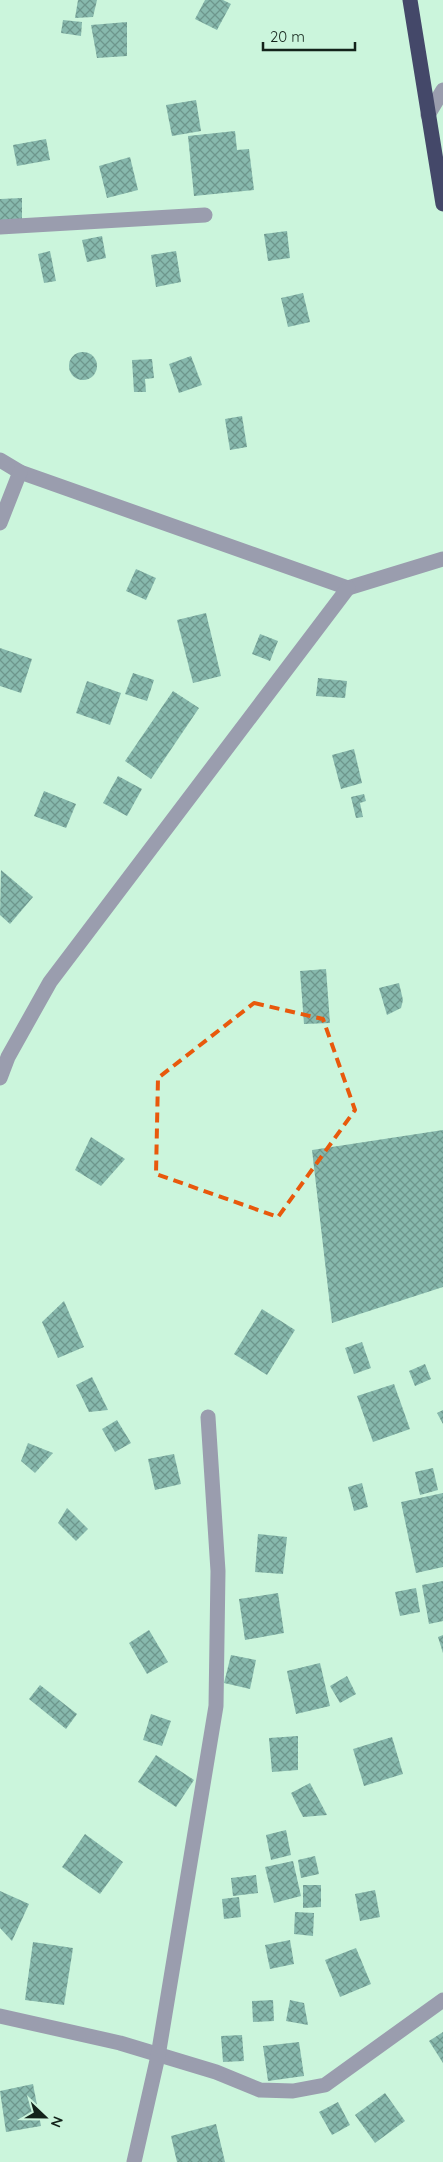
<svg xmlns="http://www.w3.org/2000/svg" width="443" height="2162" font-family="Quicksand,sans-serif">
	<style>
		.building { fill: url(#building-cross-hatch) }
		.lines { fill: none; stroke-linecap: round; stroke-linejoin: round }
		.minor { stroke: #9a9dae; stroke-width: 15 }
		.highway { stroke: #444869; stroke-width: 15 }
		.marked { fill: none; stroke: #e8590c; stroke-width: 4; stroke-dasharray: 10 6; stroke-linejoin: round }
	</style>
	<defs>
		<pattern id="building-cross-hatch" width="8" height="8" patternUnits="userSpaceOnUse" patternTransform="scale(1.25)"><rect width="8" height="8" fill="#87b9ad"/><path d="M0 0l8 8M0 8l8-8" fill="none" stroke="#6d968c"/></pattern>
	</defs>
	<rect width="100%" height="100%" fill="#cbf5dc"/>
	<g class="building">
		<path d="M78,0H97L93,17L75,18Z"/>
		<path d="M205,0H223L231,4L217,30L195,19Z"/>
		<path d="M63,20L82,22L81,36L61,33Z"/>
		<path d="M127,22V56L97,58L91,25Z"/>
		<path d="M196,100L201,131L172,136L166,105Z"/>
		<path d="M235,131L237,150L249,149L254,190L194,196L188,136Z"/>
		<path d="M46,139L50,160L17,166L13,145Z"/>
		<path d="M130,157L138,190L107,198L99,166Z"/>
		<path d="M22,198V224H0V199Z"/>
		<path d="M287,231L290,258L268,261L264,234Z"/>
		<path d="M102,236L106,258L87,262L82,240Z"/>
		<path d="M50,251L56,281L44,283L38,254Z"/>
		<path d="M176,251L181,282L156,287L151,255Z"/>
		<path d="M303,293L310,322L288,327L281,298Z"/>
		<circle cx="83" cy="366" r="14"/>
		<path d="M191,356L202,385L179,393L169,364Z"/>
		<path d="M152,359L154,378L145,379L146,392H134L132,360Z"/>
		<path d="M242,416L247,447L230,450L225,419Z"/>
		<path d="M136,569L156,578L146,600L126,591Z"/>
		<path d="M206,613L221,676L193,683L177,620Z"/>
		<path d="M260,634L278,641L270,661L252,654Z"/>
		<path d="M0,648L32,659L21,693L0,686Z"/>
		<path d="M133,673L154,680L147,701L125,694Z"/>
		<path d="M318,678L347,681L345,698L316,696Z"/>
		<path d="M87,681L121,693L110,725L76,713Z"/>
		<path d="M173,691L199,708L151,779L125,761Z"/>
		<path d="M354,749L362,783L341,789L332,755Z"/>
		<path d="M118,776L142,789L127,816L103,803Z"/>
		<path d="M44,791L76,804L66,828L34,816Z"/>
		<path d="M364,794L366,801L360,803L363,817L356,818L351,797Z"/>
		<path d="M1,870L33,897L10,924L0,915Z"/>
		<path d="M326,969L330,1023L304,1024L300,971Z"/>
		<path d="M399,983L403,1000L401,1008L387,1015L379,988Z"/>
		<path d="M443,1130V1287L332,1323L312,1150Z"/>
		<path d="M91,1137L125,1159L101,1186L75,1170Z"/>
		<path d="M64,1301L84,1347L58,1358L42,1322Z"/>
		<path d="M262,1309L295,1330L267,1375L234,1354Z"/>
		<path d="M362,1342L371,1368L354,1374L345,1348Z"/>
		<path d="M425,1364L431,1379L415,1386L409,1371Z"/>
		<path d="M92,1377L108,1410L89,1412L76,1385Z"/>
		<path d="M394,1384L410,1429L373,1442L357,1396Z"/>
		<path d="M443,1410V1424L437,1413Z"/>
		<path d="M117,1420L131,1443L115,1452L102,1429Z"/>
		<path d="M28,1443L53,1453L35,1473L21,1461Z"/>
		<path d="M174,1454L181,1484L155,1490L148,1459Z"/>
		<path d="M433,1468L438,1490L420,1495L415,1472Z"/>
		<path d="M362,1483L368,1507L354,1511L348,1487Z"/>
		<path d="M443,1493V1567L416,1573L401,1502Z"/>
		<path d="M67,1508L88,1529L76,1541L58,1523Z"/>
		<path d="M258,1534L287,1537L283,1574L255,1572Z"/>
		<path d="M443,1581V1621L429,1624L422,1585Z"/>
		<path d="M416,1588L420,1612L400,1616L395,1592Z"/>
		<path d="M278,1593L284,1633L245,1640L239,1599Z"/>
		<path d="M149,1630L168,1662L147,1674L129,1643Z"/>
		<path d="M443,1635V1653L438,1637Z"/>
		<path d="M231,1655L256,1660L250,1689L224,1683Z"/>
		<path d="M320,1663L330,1706L296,1714L287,1671Z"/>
		<path d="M347,1676L356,1694L340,1703L330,1686Z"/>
		<path d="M40,1685L77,1714L66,1729L29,1699Z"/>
		<path d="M151,1714L171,1721L162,1746L143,1740Z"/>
		<path d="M298,1736V1770L272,1772L269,1738Z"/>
		<path d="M392,1737L403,1774L364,1786L353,1749Z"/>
		<path d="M156,1755L194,1780L176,1807L138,1782Z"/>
		<path d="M310,1783L327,1815L303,1817L291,1793Z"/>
		<path d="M286,1830L291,1855L271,1860L266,1835Z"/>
		<path d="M85,1834L123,1862L100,1894L62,1867Z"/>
		<path d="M315,1856L319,1874L301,1878L298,1860Z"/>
		<path d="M293,1861L301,1896L274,1903L265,1867Z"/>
		<path d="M256,1875L258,1893L233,1896L231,1878Z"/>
		<path d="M303,1885H321V1907L303,1908Z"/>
		<path d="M375,1890L380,1917L360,1921L355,1894Z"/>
		<path d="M0,1891L29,1904L12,1941L0,1928Z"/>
		<path d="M239,1897L241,1917L224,1919L222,1899Z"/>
		<path d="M295,1912L314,1913L313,1936L294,1934Z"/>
		<path d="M290,1940L294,1964L270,1969L265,1945Z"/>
		<path d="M33,1942L73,1948L64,2005L25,2000Z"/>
		<path d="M356,1948L371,1984L340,1997L325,1960Z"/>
		<path d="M273,2000L274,2021L253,2022L252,2001Z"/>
		<path d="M290,2000L304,2003L308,2025L286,2021Z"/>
		<path d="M443,2032V2063L429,2041Z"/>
		<path d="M242,2035L244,2061L223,2062L221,2036Z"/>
		<path d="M299,2042L304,2076L268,2081L263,2046Z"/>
		<path d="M33,2084L41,2126L6,2132L0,2091Z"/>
		<path d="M385,2093L405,2121L375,2143L355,2115Z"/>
		<path d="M338,2102L350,2125L332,2135L319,2112Z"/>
		<path d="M216,2124L225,2162H177L171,2136Z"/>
	</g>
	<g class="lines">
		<g class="minor">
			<path d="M428,115L443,90"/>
			<path d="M0,227L205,215"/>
			<path d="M0,460L20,472L348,588L443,559"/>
			<path d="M0,523L20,472"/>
			<path d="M0,1078L8,1057L50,982L348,588"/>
			<path d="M0,2016L120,2043L216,2072L260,2090L293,2091L325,2085L443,2000"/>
			<path d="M134,2162L158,2056L216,1706L218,1571L208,1417"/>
		</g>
		<path class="highway" d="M410,0L443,204"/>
	</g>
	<path class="marked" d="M254,1003L323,1019L355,1110L278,1217L156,1174L158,1078Z"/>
	<g transform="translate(45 2117) rotate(112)" stroke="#cbf5dc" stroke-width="4" paint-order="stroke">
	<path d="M0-4L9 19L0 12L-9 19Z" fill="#13231a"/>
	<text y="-8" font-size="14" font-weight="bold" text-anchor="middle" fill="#13231a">N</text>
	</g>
	<path d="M263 42v8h92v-8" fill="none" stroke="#13231a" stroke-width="2.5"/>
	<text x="270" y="42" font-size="15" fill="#13231a" stroke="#cbf5dc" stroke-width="4" paint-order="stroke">20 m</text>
</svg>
